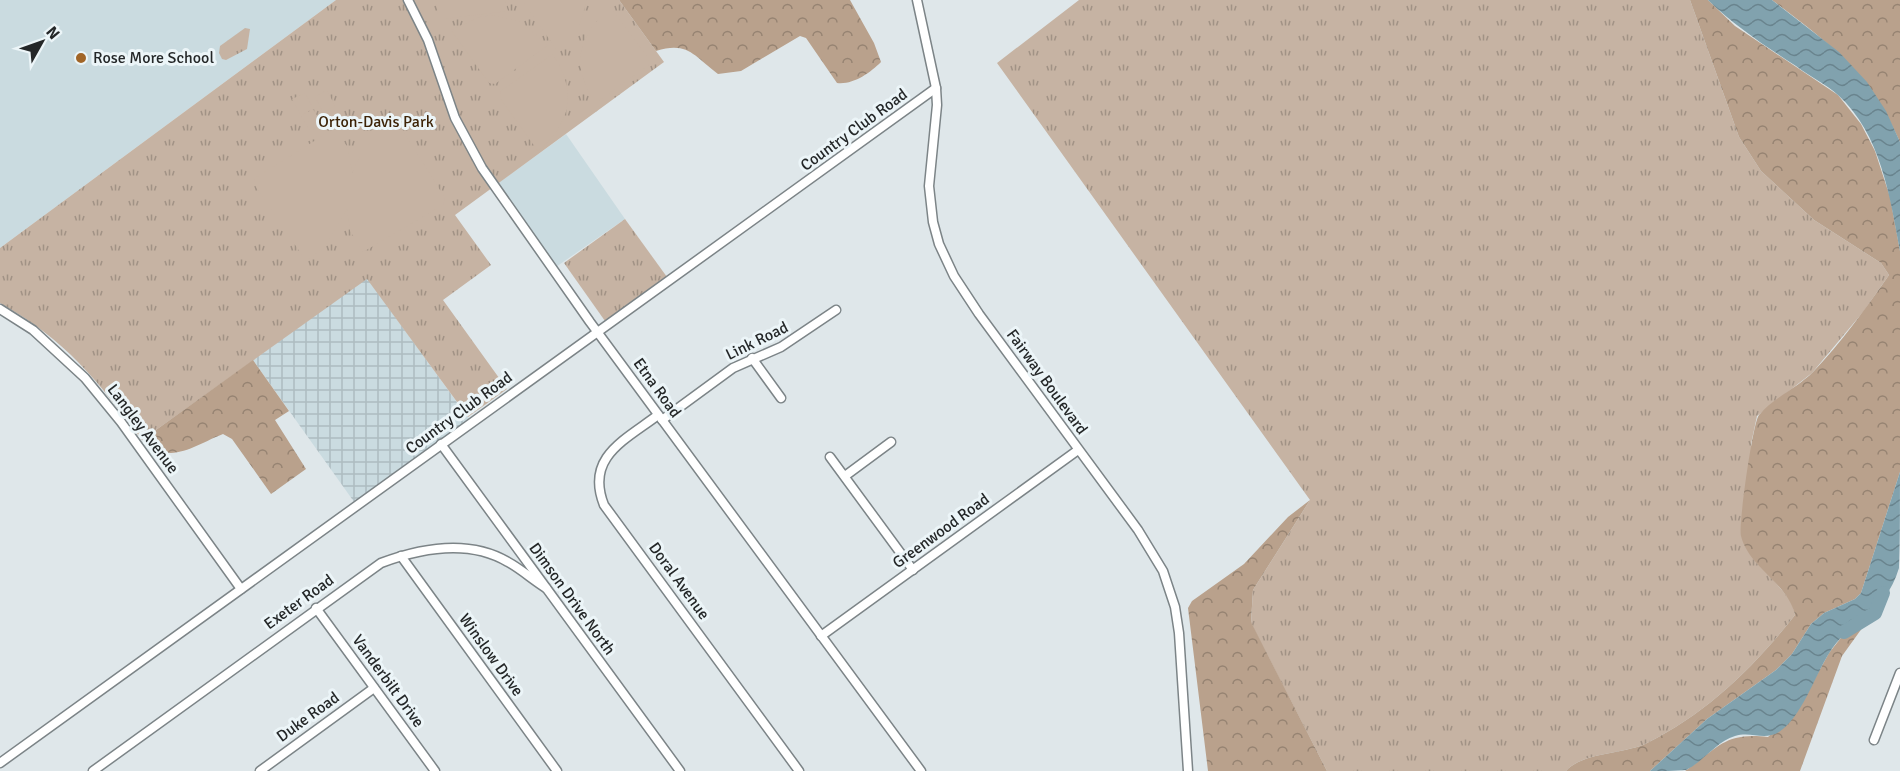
<svg xmlns="http://www.w3.org/2000/svg" width="1900" height="771" font-family="Signika,sans-serif">
	<style>
		.built { fill: #cadbe0 }
		.industrial { fill: url(#industrial-grid) }
		.grass { fill: url(#grass-tufts) }
		.forest { fill: url(#forest-crowns) }
		.pitch { fill: #c6b3a3 }
		.water { fill: url(#water-waves) }
		.lines { fill: none; stroke-linecap: round; stroke-linejoin: round }
		.river { stroke: #81a2ae; stroke-width: 14 }
		.minor-casing { stroke: #7c8487; stroke-width: 11 }
		.minor { stroke: #fff; stroke-width: 8 }
		.poi-dot { fill: #a16527; stroke: #ecf5f8; stroke-width: 2 }
		.labels { text-anchor: middle; dominant-baseline: central; stroke-width: 6; stroke-linejoin: round; paint-order: stroke }
		.poi-label { font-size: 16px; fill: #242728; stroke: #ecf5f8; text-anchor: start }
		.park-label { font-size: 16px; fill: #3d2307; stroke: #ecf5f8 }
		.street-label { font-size: 16px; fill: #242728; stroke: #ecf5f8 }
	</style>
	<defs>
		<pattern id="industrial-grid" width="8" height="8" patternUnits="userSpaceOnUse" patternTransform="scale(1.5)"><rect width="8" height="8" fill="#cadbe0"/><path d="M0 4h8M4 0v8" fill="none" stroke="#adbcc0"/></pattern>
		<pattern id="grass-tufts" width="24" height="20" patternUnits="userSpaceOnUse" patternTransform="scale(1.5)"><rect width="24" height="20" fill="#c6b3a3"/><path d="M3 7l-1-3M5 7V3M7 7l1-3M15 17l-1-3M17 17v-4M19 17l1-3" fill="none" stroke="#a19285"/></pattern>
		<pattern id="forest-crowns" width="20" height="18" patternUnits="userSpaceOnUse" patternTransform="scale(1.5)"><rect width="20" height="18" fill="#b9a18c"/><path d="M2 6a3 3 0 1 1 6 0M12 15a3 3 0 1 1 6 0" fill="none" stroke="#968372"/></pattern>
		<pattern id="water-waves" width="16" height="10" patternUnits="userSpaceOnUse" patternTransform="scale(1.5)"><rect width="16" height="10" fill="#81a2ae"/><path d="M0 5q4-4 8 0t8 0" fill="none" stroke="#69848e"/></pattern>
	</defs>
	<rect width="100%" height="100%" fill="#dfe7ea"/>
	<g class="built">
		<path d="M0,0H336L0,248Z"/>
		<path d="M566,134L625,219L553,269L494,186Z"/>
	</g>
	<path class="industrial" d="M367,278L472,423L357,506L253,360Z"/>
	<g class="grass">
		<path d="M336,0H619L664,62L455,215L491,265L443,300L507,389L468,417L367,279L142,440C97,380 67,341 0,303V248Z"/>
		<path d="M1079,0H1690L1739,137L1761,171L1814,220L1881,263L1889,275L1863,312L1812,373L1757,416L1751,444L1752,555L1792,602L1795,615C1754,667 1707,713 1647,743C1626,754 1582,752 1566,771H1327L1251,623L1253,590L1310,500L997,63Z"/>
		<path d="M245,28L250,29L247,49L226,60L222,59L219,53L220,46Z"/>
		<path d="M625,219L667,277L605,321L564,263Z"/>
	</g>
	<g class="forest">
		<path d="M619,0H850L874,43L881,62C870,73 853,85 837,83L806,38L800,36L741,71L718,74C694,56 688,41 656,51Z"/>
		<path d="M1690,0H1708L1735,26L1838,95L1861,124L1875,151L1890,197L1900,251V472L1861,593L1855,599L1824,613L1811,624L1792,654L1776,670L1707,719L1650,771H1566C1582,752 1626,754 1647,743C1707,713 1754,667 1795,615C1788,583 1749,568 1741,536C1738,526 1753,421 1759,415C1773,398 1797,388 1813,372C1841,343 1866,308 1889,275L1881,263L1814,220L1761,171L1739,137Z"/>
		<path d="M1772,0H1900V142C1869,72 1831,45 1772,0Z"/>
		<path d="M253,360L289,411L275,420L306,469L271,494L232,439L223,434C199,443 161,471 149,435Z"/>
		<path d="M1310,500L1253,590L1251,622L1327,771H1208L1188,608L1192,601L1244,564L1288,517Z"/>
		<path d="M1873,613L1842,656L1800,771H1685C1719,747 1725,732 1768,737L1798,709L1829,653L1844,634Z"/>
	</g>
	<g class="pitch">
		<path d="M436,0H505L508,11L443,19L438,14Z"/>
		<path d="M522,0H587L580,24L556,49Z"/>
		<path d="M610,7L649,59L648,66L595,103C571,65 577,37 610,7Z"/>
		<path d="M493,15L521,22L548,45L495,84L489,83L451,30L480,17Z"/>
		<path d="M553,54C577,93 572,121 538,151L500,98L501,91Z"/>
		<path d="M327,90L335,106L323,112L315,97Z"/>
		<path d="M305,93L313,108L301,115L292,99Z"/>
		<path d="M313,109L322,124L310,131L301,116Z"/>
		<path d="M396,120L445,198L443,205L363,252L350,231L347,209L324,248L306,261L254,184L255,178L335,128L348,148L352,173C361,150 375,134 396,120Z"/>
	</g>
	<g class="water">
		<path d="M1708,0H1772L1839,52L1867,82L1886,111L1900,142V251C1890,197 1881,134 1838,95C1826,84 1809,76 1796,66C1765,46 1735,26 1708,0Z"/>
		<path d="M1900,472C1900,494 1900,550 1899,568C1884,617 1851,617 1828,655C1815,676 1801,718 1779,732C1764,741 1751,731 1735,736C1717,741 1703,762 1686,770C1677,771 1660,771 1650,771L1707,719L1776,670L1792,654L1811,624L1824,613L1855,599L1861,593Z"/>
	</g>
	<g class="lines">
		<path class="river" d="M1844,632L1875,613L1883,593"/>
		<g class="minor-casing">
			<g id="minor">
				<path d="M408,0L428,40L455,118L482,168L590,322L921,771"/>
				<path d="M917,0L936,88L937,105L929,186L933,222L939,244L954,276L979,314L1138,530L1163,571L1175,607L1179,633L1188,771"/>
				<path d="M0,309L33,330L85,378L121,422L241,589"/>
				<path d="M752,358L781,398"/>
				<path d="M658,415C625,440 585,457 604,505L799,771"/>
				<path d="M662,420L733,368L781,347L836,310"/>
				<path d="M441,444L680,771"/>
				<path d="M830,457L913,570"/>
				<path d="M845,476L891,442"/>
				<path d="M401,556L557,771"/>
				<path d="M316,608L435,771"/>
				<path d="M821,636L1078,450"/>
				<path d="M1874,740L1900,673"/>
				<path d="M0,763L936,88"/>
				<path d="M93,771L381,563C421,548 469,539 508,562C521,569 533,580 546,588"/>
				<path d="M260,771L374,688"/>
			</g>
		</g>
		<use href="#minor" class="minor"/>
	</g>
	<circle class="poi-dot" cx="81" cy="58" r="6"/>
	<g class="labels">
		<g class="poi-label">
			<text x="93" y="58">Rose More School</text>
		</g>
		<g class="park-label">
			<text x="376" y="122">Orton-Davis Park</text>
		</g>
		<g class="street-label">
			<text transform="translate(854 130) rotate(-36)">Country Club Road</text>
			<text transform="translate(757 341) rotate(-26)">Link Road</text>
			<text transform="translate(1047 382) rotate(54)">Fairway Boulevard</text>
			<text transform="translate(657 388) rotate(54)">Etna Road</text>
			<text transform="translate(459 413) rotate(-36)">Country Club Road</text>
			<text transform="translate(143 429) rotate(53)">Langley Avenue</text>
			<text transform="translate(941 531) rotate(-36)">Greenwood Road</text>
			<text transform="translate(679 581) rotate(54)">Doral Avenue</text>
			<text transform="translate(572 599) rotate(54)">Dimson Drive North</text>
			<text transform="translate(299 602) rotate(-36)">Exeter Road</text>
			<text transform="translate(491 655) rotate(54)">Winslow Drive</text>
			<text transform="translate(388 681) rotate(54)">Vanderbilt Drive</text>
			<text transform="translate(308 717) rotate(-36)">Duke Road</text>
		</g>
	</g>
	<g transform="translate(42 42) rotate(50)" stroke="#ecf5f8" stroke-width="4.5" paint-order="stroke">
	<path d="M0-4.5L10 22L0 15L-10 22Z" fill="#242728"/>
	<text y="-9" font-size="16" font-weight="bold" text-anchor="middle" fill="#242728">N</text>
	</g>
</svg>
